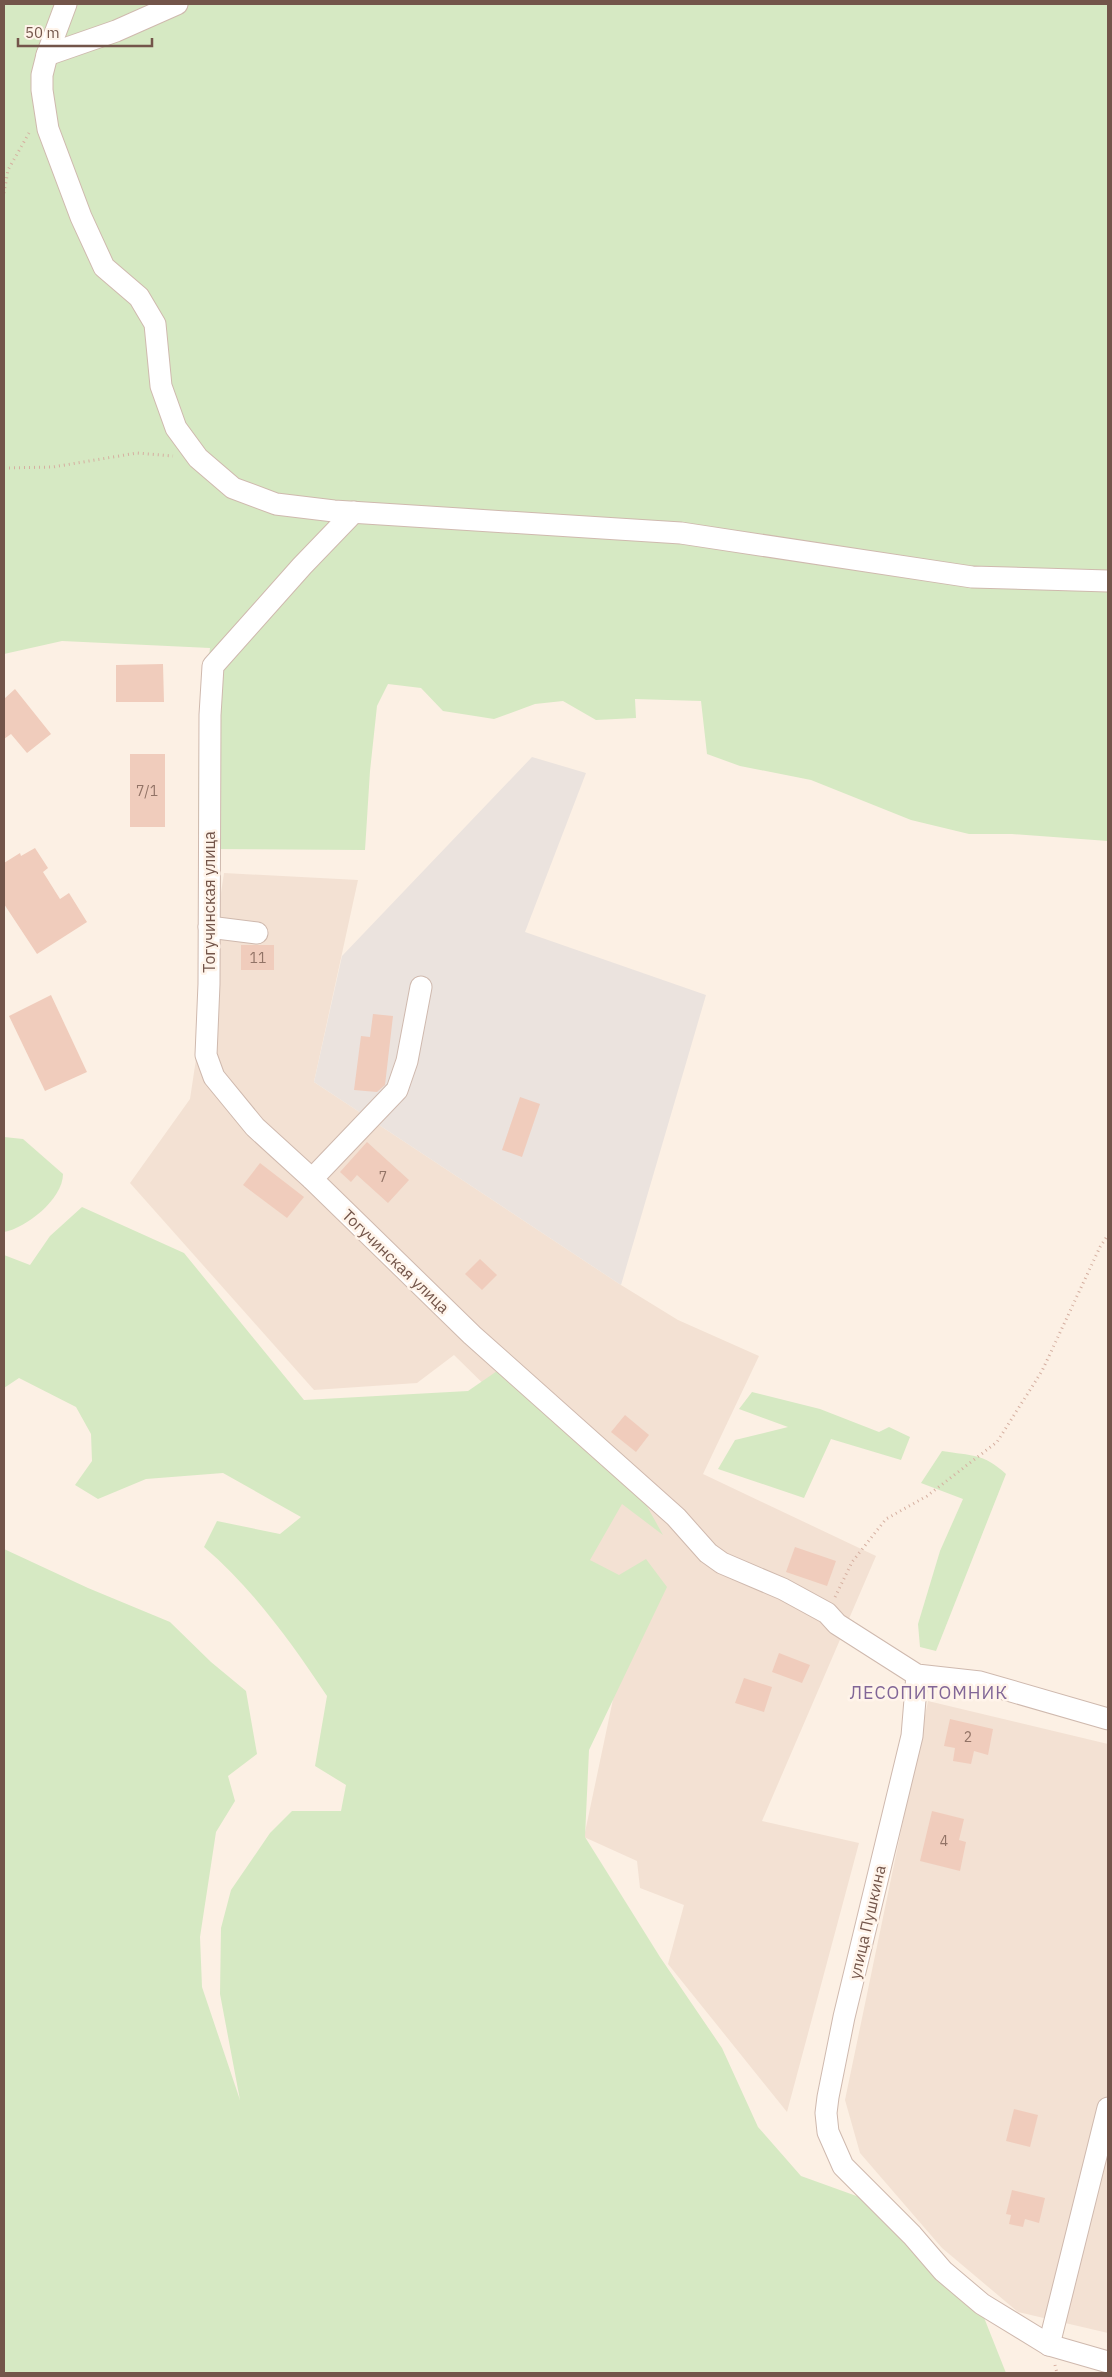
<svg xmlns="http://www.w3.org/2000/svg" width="1112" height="2377" font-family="'IBM Plex Sans',sans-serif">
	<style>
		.residential { fill: #f3e1d3 }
		.industrial { fill: #ebe3de }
		.green { fill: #d6e9c3 }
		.building { fill: #f0ccbc }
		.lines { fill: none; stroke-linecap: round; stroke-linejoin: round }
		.minor-casing { stroke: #cfb9ae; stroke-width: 23 }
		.path { stroke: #d5afa0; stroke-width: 3; stroke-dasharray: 1 4; stroke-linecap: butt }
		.minor { stroke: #fff; stroke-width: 21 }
		.labels { text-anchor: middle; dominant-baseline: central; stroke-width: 5; stroke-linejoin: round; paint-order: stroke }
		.number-label { font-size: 14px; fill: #927366 }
		.street-label { font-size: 16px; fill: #73554a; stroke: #fff4ea }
		.neighbourhood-label { font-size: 18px; letter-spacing: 1px; fill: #816697; stroke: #fff4ea }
	</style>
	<rect width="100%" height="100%" fill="#fcf0e4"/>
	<g class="residential">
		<path d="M224,873L358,880L314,1082L621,1285L678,1320L759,1356L703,1474L876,1556L762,1821L859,1843L787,2112L668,1964L684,1905L640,1888L637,1861L584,1837L635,1595L570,1545L574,1473L454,1355L417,1383L314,1390L130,1183L190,1099Z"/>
		<path d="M928,1701L1108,1744V2333L1018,2312L942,2248L860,2153L845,2100Z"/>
	</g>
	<path class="industrial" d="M532,757L586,773L525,932L706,995L621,1285L314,1082L342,956Z"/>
	<g class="green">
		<path d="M4,4H57L46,62L56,64L74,4H1108V841L1012,834H969L911,820L811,780L740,766L707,754L701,701L635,699L636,718L596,720L563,701L535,704L494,719L443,711L421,688L388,684L377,706L370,771L365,850L205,849L198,834L199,739L210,648L62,641L4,654Z"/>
		<path d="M4,1137L23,1139L63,1174C63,1199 26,1228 4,1232Z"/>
		<path d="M82,1207L184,1253L304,1400L468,1391L500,1369L643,1499L663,1535L622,1504L590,1560L619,1575L646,1559L667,1587L589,1750L585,1837L660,1957L722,2048L758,2127L801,2176L862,2198L981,2310L1006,2373H4V1549L88,1588L170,1622L211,1662L246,1691L257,1754L228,1776L235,1801L216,1832L200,1937L202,1987L240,2100L220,1994L221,1928L231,1890L270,1833L292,1811H341L346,1785L315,1766L327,1696C291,1642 253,1589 204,1547L217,1521L280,1534L301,1517L223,1473L146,1479L98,1499L75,1485L92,1461L91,1434L76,1407L19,1378L4,1388V1255L30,1265L50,1236Z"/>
		<path d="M752,1392L820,1409L879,1432L889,1427L910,1437L901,1460L831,1439L804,1498L718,1469L735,1440L788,1427L739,1409Z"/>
		<path d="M942,1451C972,1456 983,1453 1006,1474L936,1651L920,1647L918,1624L940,1551L963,1499L921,1483Z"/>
	</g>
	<g class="building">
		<path d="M163,664L164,702H116V665Z"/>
		<path d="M15,689L51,734L27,753L11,734L4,739V699Z"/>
		<rect x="130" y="754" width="35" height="73"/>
		<path d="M35,848L48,868L43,872L60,899L69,893L87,922L37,954L4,904V863L20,853L21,856Z"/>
		<rect x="241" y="945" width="33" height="25"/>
		<path d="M51,995L87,1072L45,1091L9,1016Z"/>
		<path d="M373,1014L393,1016L385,1085L377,1092L354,1090L361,1036L370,1037Z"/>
		<path d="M520,1097L540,1104L522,1157L502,1150Z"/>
		<path d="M367,1142L409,1180L388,1203L357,1175L351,1182L340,1172Z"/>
		<path d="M260,1163L304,1197L287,1218L243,1185Z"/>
		<path d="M480,1259L497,1275L482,1290L465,1274Z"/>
		<path d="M625,1415L649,1435L636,1452L611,1432Z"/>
		<path d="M795,1547L836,1561L827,1586L786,1572Z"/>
		<path d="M779,1653L810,1665L802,1683L772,1672Z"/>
		<path d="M744,1678L772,1687L764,1712L735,1703Z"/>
		<path d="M950,1719L993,1729L988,1755L974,1751L971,1764L953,1761L955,1748L944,1746Z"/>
		<path d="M932,1811L964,1819L959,1840L966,1842L960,1871L920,1861Z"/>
		<path d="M1014,2109L1038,2115L1030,2147L1006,2141Z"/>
		<path d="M1012,2190L1045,2198L1039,2223L1025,2219L1023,2227L1009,2224L1011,2215L1006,2214Z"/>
	</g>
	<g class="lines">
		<g class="minor-casing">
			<g id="minor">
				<path d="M66,4L47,55L42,75V90L48,129L81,217L104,267L139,297L155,324L161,386L176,428L198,458L233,488L276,504L334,511L681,533L972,577L1108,581"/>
				<path d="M47,55L116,31L177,4"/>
				<path d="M354,512L302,566L213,666L210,715L209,984L206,1055L214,1077L255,1127L312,1179L472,1335L676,1517L708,1553L722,1563L783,1589L827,1613L837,1624L917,1675L980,1682L1108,1719"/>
				<path d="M209,927L257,933"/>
				<path d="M312,1179L397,1090L407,1061L421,987"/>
				<path d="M917,1675L912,1736L844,2017L828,2097L826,2113L828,2132L843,2166L912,2235L943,2271L982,2304L1049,2345L1108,2362"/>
				<path d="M1049,2345L1108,2108"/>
			</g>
		</g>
		<g class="path">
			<path d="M4,193L8,170L29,133"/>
			<path d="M4,468L53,467L137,453L173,456"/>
			<path d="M835,1597L852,1562L886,1519L927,1496L997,1442L1042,1371L1100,1247L1108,1235"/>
			<path d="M1055,2365L1057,2373"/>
		</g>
		<use href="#minor" class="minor"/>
	</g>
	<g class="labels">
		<g class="number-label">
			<text x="147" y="791">7/1</text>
			<text x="258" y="958">11</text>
			<text x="383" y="1177">7</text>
			<text x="968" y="1737">2</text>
			<text x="944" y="1841">4</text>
		</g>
		<g class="street-label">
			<text transform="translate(209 902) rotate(-90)">Тогучинская улица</text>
			<text transform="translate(396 1261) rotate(44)">Тогучинская улица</text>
			<text transform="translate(867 1922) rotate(-77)">улица Пушкина</text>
		</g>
		<g class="neighbourhood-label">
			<text x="929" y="1692">ЛЕСОПИТОМНИК</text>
		</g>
	</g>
	<rect width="1112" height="2377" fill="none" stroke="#73554a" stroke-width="10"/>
	<path d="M18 38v8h134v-8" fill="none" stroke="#73554a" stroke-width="2.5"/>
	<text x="25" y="38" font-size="15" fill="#73554a" stroke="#fff4ea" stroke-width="4" paint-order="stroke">50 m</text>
</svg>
